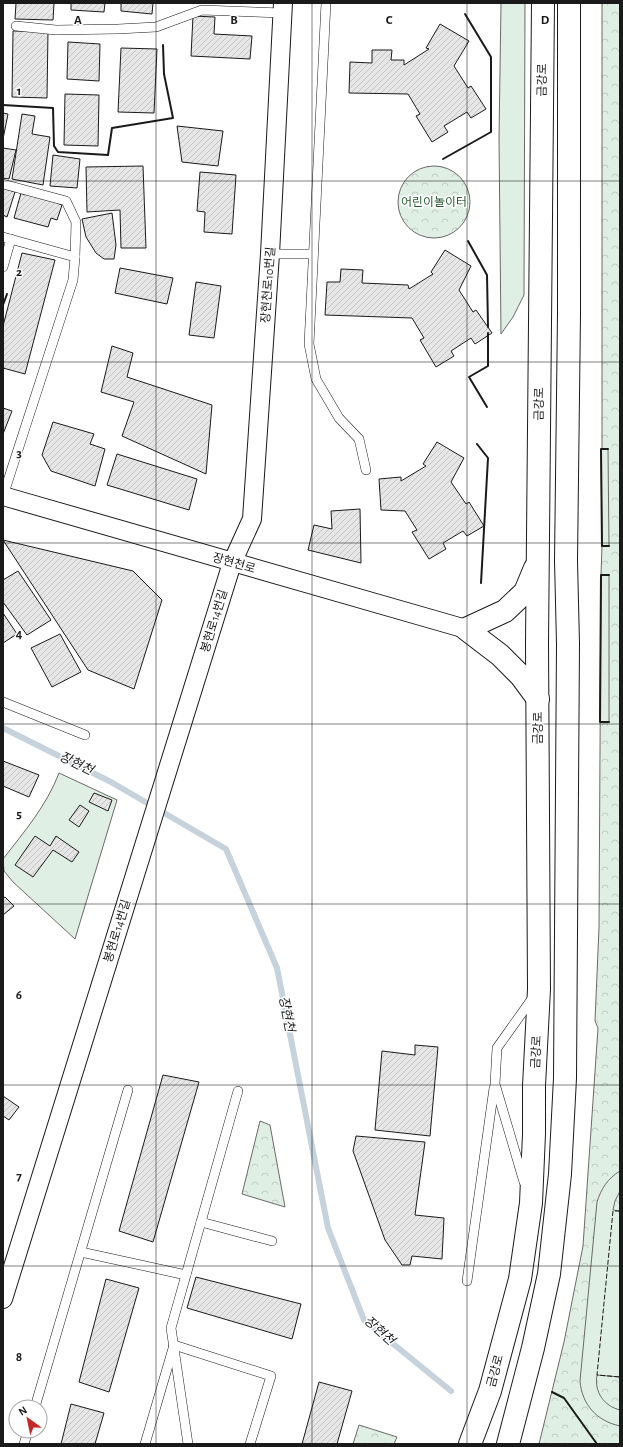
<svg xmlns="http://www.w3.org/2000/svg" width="623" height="1447" font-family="'Alegreya Sans','Noto Sans KR',sans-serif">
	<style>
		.park { fill: url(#park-crowns); stroke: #6a6a6a }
		.garden { fill: #e0efe3; stroke: #6a6a6a }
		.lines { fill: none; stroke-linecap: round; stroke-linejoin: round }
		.stream { stroke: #c6d2dc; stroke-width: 6 }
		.building { fill: url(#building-hatch); stroke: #1a1a1a }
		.service-casing { stroke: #1a1a1a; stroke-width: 10 }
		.minor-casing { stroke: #1a1a1a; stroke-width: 20 }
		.secondary-casing { stroke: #1a1a1a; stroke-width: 24 }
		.service { stroke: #fff; stroke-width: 9 }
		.minor { stroke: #fff; stroke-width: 18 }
		.secondary { stroke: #fff; stroke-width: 22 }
		.fence { stroke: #1a1a1a; stroke-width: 1; stroke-dasharray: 5 2; stroke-linecap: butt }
		.wall { stroke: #1a1a1a; stroke-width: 2 }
		.grid { fill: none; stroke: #1a1a1a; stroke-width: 1; stroke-opacity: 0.55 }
		.labels { text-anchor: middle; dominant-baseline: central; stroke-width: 3; stroke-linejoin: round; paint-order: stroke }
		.street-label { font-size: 12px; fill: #1a1a1a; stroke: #fff }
		.park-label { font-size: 12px; fill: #2b5a34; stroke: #fff }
		.water-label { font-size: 13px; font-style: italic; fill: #1a1a1a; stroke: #fff }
		.grid-label { font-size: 13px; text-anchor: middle; font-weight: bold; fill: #1a1a1a; stroke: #fff; stroke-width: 3; stroke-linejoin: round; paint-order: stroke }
	</style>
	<defs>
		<pattern id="park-crowns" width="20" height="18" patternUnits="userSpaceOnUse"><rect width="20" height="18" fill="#e0efe3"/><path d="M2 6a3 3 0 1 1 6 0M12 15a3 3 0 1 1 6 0" fill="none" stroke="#c0ccc2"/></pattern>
		<pattern id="building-hatch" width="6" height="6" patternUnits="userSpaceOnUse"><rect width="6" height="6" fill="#e6e6e6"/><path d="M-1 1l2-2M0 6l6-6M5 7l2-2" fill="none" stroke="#c5c5c5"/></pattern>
	</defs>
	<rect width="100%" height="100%" fill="#fff"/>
	<g class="park">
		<path d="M602,3H620V1444H539L564,1342L583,1246L598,1028L595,1021L599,928L601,575L602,546Z"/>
		<circle cx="434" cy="202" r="36"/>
		<path d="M260,1121L270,1125L285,1207L242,1194Z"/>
		<path d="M359,1425L397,1437L394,1444H353Z"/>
	</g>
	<g class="garden">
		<path d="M501,3H525L524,295L513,317L501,334L499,138Z"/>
		<path d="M601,449H608L609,546H602Z"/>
		<path d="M601,575H609V722H600Z"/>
		<path d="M59,773L117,800L75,939L13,882L4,871L3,859C24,832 47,805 59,773Z"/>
		<path d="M620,1171V1191L615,1201L613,1210L620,1211V1377L597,1375C594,1392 604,1406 620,1410V1426C597,1421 582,1405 580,1381L597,1202C601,1189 608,1178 620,1171Z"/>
	</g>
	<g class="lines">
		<path class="stream" d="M3,728L111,782L226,849L277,968L328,1228L364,1320L451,1391"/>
	</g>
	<g class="building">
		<path d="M16,3H54L53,20L15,19Z"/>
		<path d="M71,3H105L104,12L71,10Z"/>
		<path d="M121,3H153L152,14L121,11Z"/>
		<path d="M193,16L215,17L214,34L252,36L250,59L191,56Z"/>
		<path d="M440,24L469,41L454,66L468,88L471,86L486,109L471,118L467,112L444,126L448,132L432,142L416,116L420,114L408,94L349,93L350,62L372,63V50H392L391,60H404V65L429,49L426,48Z"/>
		<path d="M13,31H48L47,98L12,97Z"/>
		<path d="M68,42L100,44L99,81L67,79Z"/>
		<path d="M121,48L157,49L154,113L118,112Z"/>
		<path d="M65,94L99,95L98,146L64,145Z"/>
		<path d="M3,113L8,114L3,139Z"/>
		<path d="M22,114L35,116L32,134L50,137L43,185L12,179Z"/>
		<path d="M177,126L223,131L218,166L182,162Z"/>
		<path d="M3,148L16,150L9,179L3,178Z"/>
		<path d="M53,155L80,159L77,188L50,186Z"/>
		<path d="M143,166L146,248H121L120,210L87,212L86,167Z"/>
		<path d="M200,172L236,175L232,234L204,232L205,212L197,211Z"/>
		<path d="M3,188L15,192L7,217L3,215Z"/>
		<path d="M26,192L58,200L57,203L62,205L57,220L51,218L48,227L14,218L21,193L25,195Z"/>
		<path d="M112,213L116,245L114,259H104L96,253L86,237L82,219Z"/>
		<path d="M445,250L471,266L459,290L473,312L476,310L492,333L475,344L471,338L451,351L454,356L436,367L420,340L424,338L412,318L325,315L327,282H340L341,269L363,270L362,283L408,285L409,289L433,274L431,272Z"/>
		<path d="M22,253L55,260L25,374L3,368V326Z"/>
		<path d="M120,268L173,278L167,304L115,293Z"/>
		<path d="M196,282L221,286L214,338L189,335Z"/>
		<path d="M112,346L133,353L127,377L212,405L206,474L122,436L134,402L101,392Z"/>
		<path d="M3,408L12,411L3,434Z"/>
		<path d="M53,422L94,434L90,444L105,449L95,486L51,471L42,455Z"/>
		<path d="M437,442L464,458L451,482L466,504L469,502L484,526L467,536L463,531L443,543L446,549L429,559L412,532L417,530L405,511L381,510L379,479L401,477V481L426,466L423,464Z"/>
		<path d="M117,454L197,479L189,510L107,485Z"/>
		<path d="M360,509L361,563L308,550L314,525L332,529L331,511Z"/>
		<path d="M3,540L133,571L162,600L134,689L88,670Z"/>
		<path d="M18,571L51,620L27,635L3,602V580Z"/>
		<path d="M3,613L17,634L3,643Z"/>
		<path d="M60,634L81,672L52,687L31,648Z"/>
		<path d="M3,761L39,775L29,797L3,786Z"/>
		<path d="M94,793L112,800L108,811L89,802Z"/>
		<path d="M80,805L89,811L79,827L69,820Z"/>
		<path d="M35,836L50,846L56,836L79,852L72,862L53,850L33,877L15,865Z"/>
		<path d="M5,897L14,906L3,915V898Z"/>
		<path d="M415,1045L438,1047L430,1136L375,1130L382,1051L415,1055Z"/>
		<path d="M163,1075L199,1082L153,1242L119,1231Z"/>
		<path d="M3,1096L19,1107L9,1120L3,1116Z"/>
		<path d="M356,1136L425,1142L415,1215L444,1218L442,1259L412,1256L410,1265H402L385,1240L353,1151Z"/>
		<path d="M196,1277L301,1304L292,1339L187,1308Z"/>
		<path d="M106,1279L139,1288L109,1392L79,1382Z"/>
		<path d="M319,1382L352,1391L337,1444H302Z"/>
		<path d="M71,1404L104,1413L95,1444H61Z"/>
	</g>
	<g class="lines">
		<g class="service-casing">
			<g id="service">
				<path d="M326,3L309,344L316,379L339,418L359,439L366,470"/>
				<path d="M16,26L56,30L118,29L156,27L202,10L282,13"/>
				<path d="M3,184L66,201L76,222L75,257"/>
				<path d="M3,237L75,257L73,280L3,496"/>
				<path d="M270,254H313"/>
				<path d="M3,267L11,239"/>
				<path d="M3,702L85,735"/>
				<path d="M524,1182L495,1084L497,1048L534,996"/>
				<path d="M201,1222L272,1241"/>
				<path d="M81,1252L186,1275"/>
				<path d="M467,1281L494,1088"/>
				<path d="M35,1407L128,1090"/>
				<path d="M24,1444L28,1431"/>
				<path d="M145,1444L174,1345L271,1376L250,1444"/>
				<path d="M188,1444L171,1328L238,1091"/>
			</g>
		</g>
		<g class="minor-casing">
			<g id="minor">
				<path d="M3,496L466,629"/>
				<path d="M3,1299L232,563L252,519L270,254L283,3"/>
			</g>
		</g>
		<g class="secondary-casing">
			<g id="secondary">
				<path d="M535,568L525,592L505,611L466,629L500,655L521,676L538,699"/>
				<path d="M470,1444L490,1391L520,1279L531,1203L534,1134V1086L539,989L537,643L543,3"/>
				<path d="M508,1444L533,1348L549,1274L560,1174L565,1078L568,644L566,561L569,314V3"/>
			</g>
		</g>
		<use href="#service" class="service"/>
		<use href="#minor" class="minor"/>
		<use href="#secondary" class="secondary"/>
		<path class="fence" d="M620,1211H613L597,1375L620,1377"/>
		<g class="wall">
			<path d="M3,4V3"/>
			<path d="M3,105L53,108L54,146L58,152L108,155L112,128L173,118L164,74L163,45"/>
			<path d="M443,159L491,132V57L465,14"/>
			<path d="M468,241L487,275L488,327"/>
			<path d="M3,305L7,294"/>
			<path d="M487,407L469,377L488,366V333"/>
			<path d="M477,444L488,458L481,583"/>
			<path d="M608,449H601L602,546H609"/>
			<path d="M609,722H600L601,575H609"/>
			<path d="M552,1392L564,1398L597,1444"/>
		</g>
	</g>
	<path class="grid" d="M156,3V1444M312,3V1444M467,3V1444M3,181H620M3,362H620M3,543H620M3,724H620M3,904H620M3,1085H620M3,1266H620"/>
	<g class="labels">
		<g class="street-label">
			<text transform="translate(542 80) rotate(-89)">금강로</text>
			<text transform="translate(268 285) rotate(-86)">장현천로10번길</text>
			<text transform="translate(539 404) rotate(-89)">금강로</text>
			<text transform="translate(234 563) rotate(16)">장현천로</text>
			<text transform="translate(214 621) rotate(-73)">봉현로14번길</text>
			<text transform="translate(538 728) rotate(-90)">금강로</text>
			<text transform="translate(117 931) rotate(-73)">봉현로14번길</text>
			<text transform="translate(536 1052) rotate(-87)">금강로</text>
			<text transform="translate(495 1371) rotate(-75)">금강로</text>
		</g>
		<g class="park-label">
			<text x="434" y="202">어린이놀이터</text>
		</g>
		<g class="water-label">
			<text transform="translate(76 764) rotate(26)">장현천</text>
			<text transform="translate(286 1014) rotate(79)">장현천</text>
			<text transform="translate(379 1331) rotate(42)">장현천</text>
		</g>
	</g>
	<g class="grid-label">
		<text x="78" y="24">A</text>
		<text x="234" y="24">B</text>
		<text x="389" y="24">C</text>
		<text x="545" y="24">D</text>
		<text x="19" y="95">1</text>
		<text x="19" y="276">2</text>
		<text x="19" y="457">3</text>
		<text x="19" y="638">4</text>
		<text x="19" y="818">5</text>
		<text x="19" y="999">6</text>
		<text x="19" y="1180">7</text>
		<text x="19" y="1361">8</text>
	</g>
	<rect width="623" height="1447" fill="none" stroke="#1a1a1a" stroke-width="8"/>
	<g transform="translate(28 1419) rotate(327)"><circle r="19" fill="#ffffff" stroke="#a3a3a3"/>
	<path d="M0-3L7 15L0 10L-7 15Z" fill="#c62828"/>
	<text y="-6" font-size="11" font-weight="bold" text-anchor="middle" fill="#1a1a1a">N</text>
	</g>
</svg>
